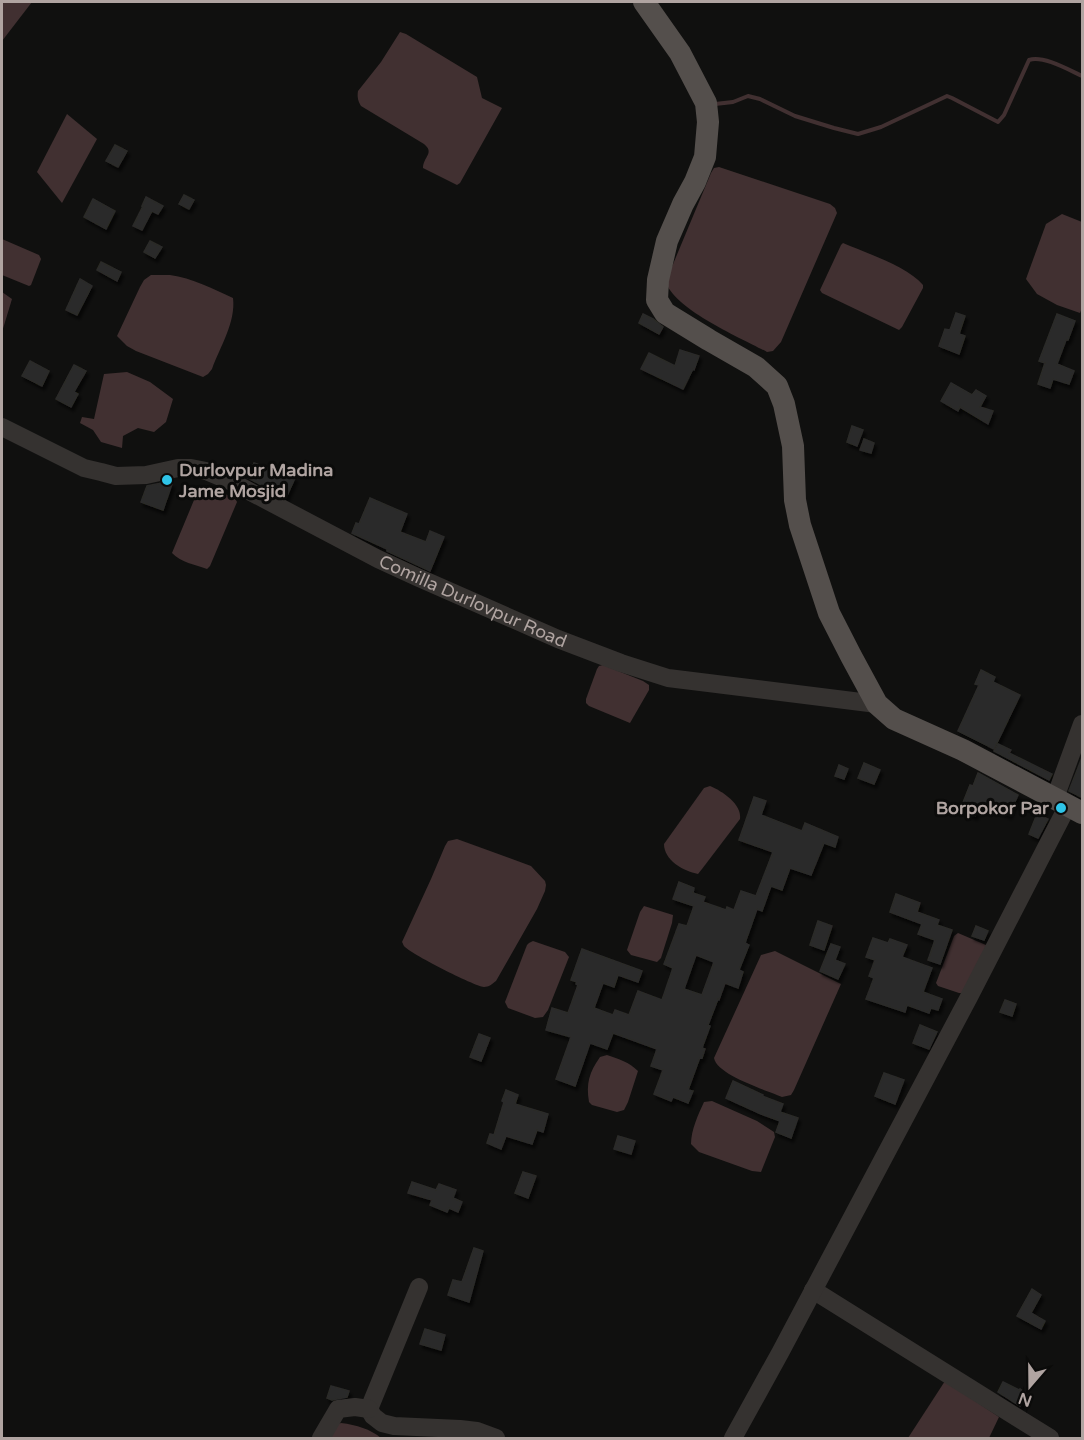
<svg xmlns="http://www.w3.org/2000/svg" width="1084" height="1440" font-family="'Varela Round',sans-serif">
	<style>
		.water { fill: #413031 }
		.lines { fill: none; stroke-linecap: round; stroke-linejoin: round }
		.stream { stroke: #413031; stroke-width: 4 }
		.building { fill: #2c2b2a; stroke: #2c2b29; stroke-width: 1.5; fill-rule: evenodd; filter: url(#shadow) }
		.minor { stroke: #353230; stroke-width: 18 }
		.major { stroke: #544f4c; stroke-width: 22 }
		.poi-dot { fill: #2fc4e8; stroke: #0b0b0a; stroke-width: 2 }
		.labels { text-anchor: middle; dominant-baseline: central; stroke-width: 6; stroke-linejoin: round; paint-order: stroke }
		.poi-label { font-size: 18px; font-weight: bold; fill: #b0a4a1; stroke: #0b0b0a; text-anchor: start }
		.street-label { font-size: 18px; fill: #b0a4a1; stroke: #0b0b0a }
	</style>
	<defs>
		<filter id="shadow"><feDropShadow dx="2.5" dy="4" stdDeviation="1.5" flood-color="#0009"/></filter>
	</defs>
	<rect width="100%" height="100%" fill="#10100f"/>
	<g class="water">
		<path d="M2,2H32L2,41Z"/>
		<path d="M400,32L406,34L477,77L482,98L502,108L460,183L457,185L423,168C423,157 435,153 424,144L361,106C358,101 357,97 358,91L381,62Z"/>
		<path d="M67,114L97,139L62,203L37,172Z"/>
		<path d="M719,167L830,204L835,208L837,213L781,342L773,351L767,352C743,339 671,308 666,281L711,173L714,168Z"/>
		<path d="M1062,214L1082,222V308L1080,313L1057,305L1037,294L1026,279L1046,224Z"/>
		<path d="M2,239L39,255L41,259L31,285L29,286L2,275Z"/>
		<path d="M843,243C866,253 907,266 923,285V288L902,327L899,330L822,293L820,290L841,245Z"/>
		<path d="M151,275C157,275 164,275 170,275C192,278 213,289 233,298C236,322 220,347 212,369L208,374L203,377L136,351L127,346L117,336L140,287L144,280Z"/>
		<path d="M2,292L12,299L2,332Z"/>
		<path d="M127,372L150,382L173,399L166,422L154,432L138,428L123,436L122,448L101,442L93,430L80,423L82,417L94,419L104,374Z"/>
		<path d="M201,485L235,498L237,502L210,566L207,569C196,565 180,562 172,553L199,488Z"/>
		<path d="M603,665L643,681L649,685V690L630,723L589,706L586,703V699L597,669L599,666Z"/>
		<path d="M710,786C722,791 742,804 740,819L702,869L698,874C683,871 664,860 664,844L704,788Z"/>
		<path d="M457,839L531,866L545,881L546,885L545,891L537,909L496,981C492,984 489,987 484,987C474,986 409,953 404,946C403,945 403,943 402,942L431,879L445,846L448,841Z"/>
		<path d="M644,906L673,915L672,923L661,958L657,962L631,955L627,950L640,912Z"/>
		<path d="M958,933L986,945V948L963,993H959L938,986L936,983L954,936Z"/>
		<path d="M533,941L565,952L569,957L548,1010L543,1017L535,1018L508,1008L505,1002L527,945L529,943Z"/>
		<path d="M775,951L841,984L794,1090L791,1095L782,1097C766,1090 717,1075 714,1058L761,955Z"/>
		<path d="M607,1055C619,1059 629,1062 638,1071L628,1102L624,1110L617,1112L592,1105L589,1102C586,1083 589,1073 600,1057Z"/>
		<path d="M712,1101L757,1121L774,1132L775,1137L761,1172L752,1171L699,1152L691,1144C691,1130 698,1115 704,1102Z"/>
		<path d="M945,1381L999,1417L989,1438H908Z"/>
		<path d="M341,1423C357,1425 370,1429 381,1438H327L332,1426Z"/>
	</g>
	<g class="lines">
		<path class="stream" d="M715,104L733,102L748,96L760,99L795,116L834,128L858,134L881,127L947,96L952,98L998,122L1004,115L1029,60C1043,55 1069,70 1082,76"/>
	</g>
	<g class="building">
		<path d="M115,145L127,151L118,167L106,161Z"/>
		<path d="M184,195L194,200L189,209L179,204Z"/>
		<path d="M146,197L163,206L158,214L152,211L142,230L133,226L143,206H142Z"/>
		<path d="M93,199L115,211L106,229L84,217Z"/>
		<path d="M150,241L162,247L155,258L144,252Z"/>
		<path d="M101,262L121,272L117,281L97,270Z"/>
		<path d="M80,279L92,286L77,315L66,310Z"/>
		<path d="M956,313L965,316L959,334L965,336L959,354L939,346L945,329L950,330Z"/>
		<path d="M643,314L653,319L663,327L659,334L639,323Z"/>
		<path d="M1057,314L1075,321L1068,340H1066L1057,364L1074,371L1069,384L1053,379L1050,388L1038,384L1045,363L1039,361Z"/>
		<path d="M680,350L699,356L694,370L693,369L683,389L641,369L649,353L675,366Z"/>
		<path d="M30,361L49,371L42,386L22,376Z"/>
		<path d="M74,365L86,371L74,392L78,394L71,407L56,399Z"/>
		<path d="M951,383L972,395L976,390L986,396L980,407L993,411L988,424L960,407L958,411L941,401Z"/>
		<path d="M852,426L863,430L857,446L847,442Z"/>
		<path d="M864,439L874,443L871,453L860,450Z"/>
		<path d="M254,463L295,478L286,498L248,478Z"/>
		<path d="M167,482L172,484L163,510L141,502L147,486Z"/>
		<path d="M370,498L407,514L400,532L426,542L430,531L444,537L430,571L387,551V549L352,533L356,523L359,524Z"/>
		<path d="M981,670L995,677L993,682L1020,695L994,749L958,731L979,685L975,684Z"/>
		<path d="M998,744L1011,750L1009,753L1052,774L1049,780L994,751Z"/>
		<path d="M1083,755V798L1069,791Z"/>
		<path d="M864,763L880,770L874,784L858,778Z"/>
		<path d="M839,765L848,769L844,779L835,776Z"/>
		<path d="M978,773L1018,795L1009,815L980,803L975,816L960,810L970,785L973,786Z"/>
		<path d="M754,797L766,801L761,815L802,831L805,823L838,837L835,847L824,843L811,875L790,868L782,890L771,886L762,911L757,909L745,943L749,945L739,970L743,972L738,988L725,983L719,1000L718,999L708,1025L710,1026L702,1048L705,1049L702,1058L700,1057L688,1090L693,1091L688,1103L673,1097L671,1101L654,1094L663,1070L651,1066L657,1049L613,1033L607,1049L590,1043L575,1086L556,1079L571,1037L546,1030L552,1008L568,1013L578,985L576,984L577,982L571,980L582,949L642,971L638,982L618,975L614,987L603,983L594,1008L613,1015L615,1010L629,1015L638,991L662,1000L673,968L664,964L679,924L687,926L694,906L673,899L679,882L694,888L693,893L705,897L703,902L726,910L727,907L734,910L741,891L756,896L773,852L739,840ZM696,955L714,962L702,995L684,989Z"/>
		<path d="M1037,814L1048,819L1038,838L1029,834Z"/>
		<path d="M896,894L920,903L917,912L939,920L937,925L952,930L940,964L928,960L935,940L918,934L922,924L890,912Z"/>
		<path d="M818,921L832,926L824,950L810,945Z"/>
		<path d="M976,926L988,931L984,940L972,936Z"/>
		<path d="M873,938L888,943L890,939L907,945L902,957L932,968L923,992L942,999L938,1010L931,1008L929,1013L907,1005L905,1012L866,999L874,978L869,976L875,960L866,957Z"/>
		<path d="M831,944L840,947L835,960L845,964L838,979L820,971Z"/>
		<path d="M1005,1000L1016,1004L1012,1016L1000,1012Z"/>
		<path d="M920,1025L937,1032L929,1049L913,1043Z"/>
		<path d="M479,1034L490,1038L481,1061L470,1057Z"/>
		<path d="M884,1073L904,1080L895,1104L875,1096Z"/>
		<path d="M733,1081L763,1095L762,1096L783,1104L780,1112L798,1118L791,1138L776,1132L780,1121L761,1114L726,1098Z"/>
		<path d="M506,1090L518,1095L515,1104L548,1114L543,1132L537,1130L532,1144L506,1136L501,1149L487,1143L490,1134L494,1135L504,1102L502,1101Z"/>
		<path d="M618,1136L635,1141L631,1154L614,1149Z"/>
		<path d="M523,1172L536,1176L528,1198L515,1193Z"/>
		<path d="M412,1182L436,1190L439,1184L456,1190L453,1198L462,1202L458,1212L449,1208L447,1212L430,1205L432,1200L408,1193Z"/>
		<path d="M474,1248L483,1251L469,1302L448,1295L453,1280L462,1282Z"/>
		<path d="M1032,1289L1041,1295L1031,1313L1045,1321L1041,1329L1017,1316Z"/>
		<path d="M425,1329L445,1335L441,1350L420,1344Z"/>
		<path d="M1003,1382L1019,1390L1020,1389L1028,1394L1020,1406L998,1392Z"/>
		<path d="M331,1386L349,1391L347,1397L332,1400L327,1398Z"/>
	</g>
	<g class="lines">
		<g class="minor">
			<path id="s1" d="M2,427L84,468L101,472L116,476L146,475L178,468H191L206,471L230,481L378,559L417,577L558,639L621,663L668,678L877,704"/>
			<path d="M1055,798L1082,724"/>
			<path d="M419,1287L369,1409L373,1416L382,1423L394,1426L460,1429L477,1431L496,1438"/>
			<path d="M813,1290L1050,1438"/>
			<path d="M321,1438L338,1409L355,1407L369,1409"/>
			<path d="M733,1438L780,1353L969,997L1068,805"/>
		</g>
		<path class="major" d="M644,2L680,53L706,103L708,122L705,157L695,182L683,204L667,241L658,280L657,300L665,313L709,340L756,367L777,386L784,404L793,446L795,500L800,525L829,613L851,656L877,704L894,719L963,750L1082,813"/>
	</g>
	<g class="poi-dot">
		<circle cx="167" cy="480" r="6"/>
		<circle cx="1061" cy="808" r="6"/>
	</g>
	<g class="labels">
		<g class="poi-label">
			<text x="179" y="470">Durlovpur Madina<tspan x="179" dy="21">Jame Mosjid</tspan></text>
			<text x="1049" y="808" text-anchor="end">Borpokor Par</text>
		</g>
		<g class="street-label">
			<text stroke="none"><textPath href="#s1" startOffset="513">Comilla Durlovpur Road</textPath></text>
		</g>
	</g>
	<rect width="1084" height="1440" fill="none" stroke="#b0a4a1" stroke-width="6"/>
	<g transform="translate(1030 1386) rotate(200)" stroke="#0b0b0a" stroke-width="4.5" paint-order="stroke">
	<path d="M0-4.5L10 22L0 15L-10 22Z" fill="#b0a4a1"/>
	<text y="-9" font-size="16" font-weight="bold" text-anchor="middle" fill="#b0a4a1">N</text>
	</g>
</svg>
